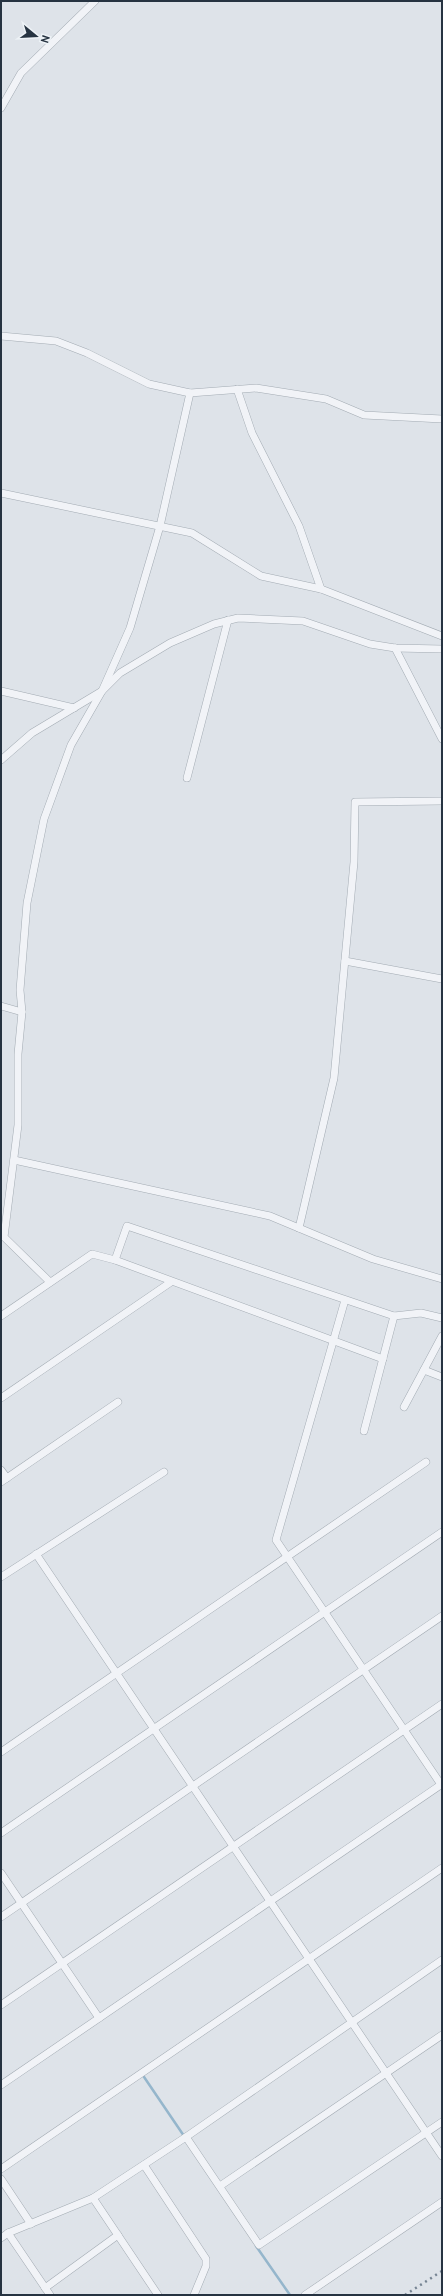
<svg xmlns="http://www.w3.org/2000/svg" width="443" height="2296" font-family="'PT Sans',sans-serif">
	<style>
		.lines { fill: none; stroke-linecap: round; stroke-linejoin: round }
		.stream { stroke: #95b6cc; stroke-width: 2.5 }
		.minor-casing { stroke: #a3abb3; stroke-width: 8 }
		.minor { stroke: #f1f3f7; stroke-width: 7 }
		.rail { stroke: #768493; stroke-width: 2.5; stroke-dasharray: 2 4; stroke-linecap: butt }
	</style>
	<rect width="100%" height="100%" fill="#dee3e9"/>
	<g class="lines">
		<g class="stream">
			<path d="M142,2074L184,2136"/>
			<path d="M256,2246L290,2295"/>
		</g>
		<g class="minor-casing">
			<g id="minor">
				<path d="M1,108L21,73L95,1"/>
				<path d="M1,336L56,341L87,353L149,384L190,393L256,388L326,399L364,415L442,419"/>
				<path d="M237,389L252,433L299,526L321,589"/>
				<path d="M1,493L192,533L261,576L321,589L442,636"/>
				<path d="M395,648L442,739"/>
				<path d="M1,691L74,708"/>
				<path d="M1,760L32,733L102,691L120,673L170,643L214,624L238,618L303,621L370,644L395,648L442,649"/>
				<path d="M187,778L228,620"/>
				<path d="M345,961L442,979"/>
				<path d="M1,1006L22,1012"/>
				<path d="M14,1160L270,1216L373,1259L442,1279"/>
				<path d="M299,1228L334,1078L354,862L355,802L442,801"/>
				<path d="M115,1260L127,1226L394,1316L421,1313L442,1318"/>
				<path d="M50,1282L4,1237L18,1125V1054L22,1012L20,990L27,903L44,819L71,745L102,691L130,628L160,526L190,393"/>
				<path d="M345,1300L276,1540L442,1786"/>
				<path d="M1,1316L92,1254L115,1260L383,1359"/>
				<path d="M424,1370L442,1377"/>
				<path d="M1,1398L171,1282"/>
				<path d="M404,1407L442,1336"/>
				<path d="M364,1431L394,1316"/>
				<path d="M1,1470L7,1478"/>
				<path d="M1,1482L118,1402"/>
				<path d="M36,1554L442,2156"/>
				<path d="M1,1577L164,1472"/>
				<path d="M1,1752L426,1462"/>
				<path d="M1,1833L442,1532"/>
				<path d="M1,1873L99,2018"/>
				<path d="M1,1917L442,1616"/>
				<path d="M1,2005L442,1704"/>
				<path d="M1,2085L442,1784"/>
				<path d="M186,2137L259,2245L442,2122"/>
				<path d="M144,2165L206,2259V2266L194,2295"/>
				<path d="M1,2169L442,1868"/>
				<path d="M1,2179L31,2224"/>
				<path d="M220,2186L442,2035"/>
				<path d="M93,2198L158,2295"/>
				<path d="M8,2233L50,2295"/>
				<path d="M1,2238L8,2233L93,2198L186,2137L442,1960"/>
				<path d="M45,2288L118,2235"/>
				<path d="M305,2295L442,2202"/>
			</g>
		</g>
		<use href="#minor" class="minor"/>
		<path class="rail" d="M405,2295L442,2271"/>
	</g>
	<rect width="443" height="2296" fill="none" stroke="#263341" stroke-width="4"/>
	<g transform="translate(36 36) rotate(108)" stroke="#edf2f6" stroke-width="3" paint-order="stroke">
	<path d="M0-3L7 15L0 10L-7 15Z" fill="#263341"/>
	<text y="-6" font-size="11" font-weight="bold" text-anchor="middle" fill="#263341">N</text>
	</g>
</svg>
